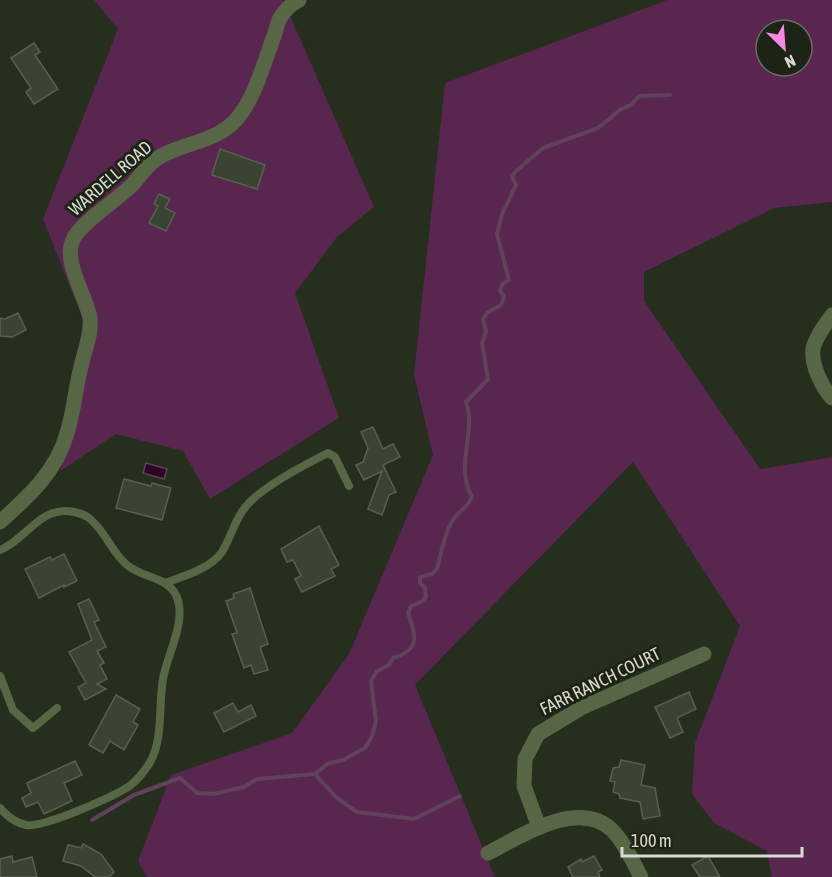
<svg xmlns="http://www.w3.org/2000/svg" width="832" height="877" font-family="'Asap Condensed',sans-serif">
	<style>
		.green { fill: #592650; fill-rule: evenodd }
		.water { fill: #2d0026; stroke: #60425a; stroke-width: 1.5 }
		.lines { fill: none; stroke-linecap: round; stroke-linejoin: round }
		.stream { stroke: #60425a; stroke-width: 4 }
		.building { fill: #3b4433; stroke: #58614f; stroke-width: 1.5 }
		.lane { stroke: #576746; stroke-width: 8 }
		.street { stroke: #576746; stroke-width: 15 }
		.labels { text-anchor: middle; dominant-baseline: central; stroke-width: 6; stroke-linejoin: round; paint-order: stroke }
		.street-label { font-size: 18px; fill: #d6dcd2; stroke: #1d2415 }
	</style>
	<rect width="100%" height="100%" fill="#262e1e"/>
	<g class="green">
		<path d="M94,0H283L374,207L337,237L295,293L339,418L210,499L183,451L116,434L60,471L72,434L93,345L43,219L118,29Z"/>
		<path d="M667,0H832V202L774,208L644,272V301L760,469L832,457V877H772L767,851L714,823L692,794L695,743L740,626L633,462L415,685L495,877H147L138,861L171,775L292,733L349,654L433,455L414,375L445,83ZM766,30H802V66H766Z"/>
	</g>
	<path class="water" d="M146,463L167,469L164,479L143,473Z"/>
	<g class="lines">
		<g class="stream">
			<path d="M315,774L337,798L357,812L414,819L460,796"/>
			<path d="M92,820L134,795L180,778L197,793L213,794L244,787L257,779L315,774L327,764L343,760L365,748L372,736L376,721L371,681L377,671L389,665L393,658C421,650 416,635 408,613L411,606L421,602L426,597L425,588L420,583V577L432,574L437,569C441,554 444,536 451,523C458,510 466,511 472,497C454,465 477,433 466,402L488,379L482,343L486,332L483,319L487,313L501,305L504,297L500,290L503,283L509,280L497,234L502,214L516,185L512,177L516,171L543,148L598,128L621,109L631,105L639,96L670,95"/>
		</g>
	</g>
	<g class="building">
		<path d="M34,43L40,52L35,55L58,89L34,104L26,92L31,88L11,58Z"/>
		<path d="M220,149L265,165L257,189L212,175Z"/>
		<path d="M159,194L170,199L165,208L175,213L166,231L149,223L158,206L154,204Z"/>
		<path d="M18,313L26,330L12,337L0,336V318L5,319Z"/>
		<path d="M373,427L383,449L393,444L400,457L383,465L396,492L389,495L382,515L368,509L382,471L364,480L356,465L363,462L368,448L361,432Z"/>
		<path d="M124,479L151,486L152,483L171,488L162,520L116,508Z"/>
		<path d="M319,526L339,565L331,569L335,576L302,592L295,579L301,576L293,560L287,562L281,549Z"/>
		<path d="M64,554L77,581L64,587V585L39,598L25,569L50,557L52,560Z"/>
		<path d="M250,588L268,644L260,647L268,670L254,674L251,665L244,668L232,634L237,633L226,601L234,598L233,594Z"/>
		<path d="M89,599L99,620L94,622L106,647L97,651L104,663L100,665L107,679L97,684L106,689L85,700L78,687L86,683L69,652L92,640L78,604Z"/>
		<path d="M689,692L696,709L677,718L683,732L670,738L655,707Z"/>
		<path d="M116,695L140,709L133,722L138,725L124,750L110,741L103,753L89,745Z"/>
		<path d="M233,703L238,712L251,705L256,716L224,732L214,713Z"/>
		<path d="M621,760L645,765L641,785L655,788L660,816L643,819L640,802L620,798L619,794L613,792L615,782L610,781L613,768L619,767Z"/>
		<path d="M75,761L82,775L64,783L72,801L44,814L38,802L26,807L22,798L31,793L27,783Z"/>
		<path d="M83,844L101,854L114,872L109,877H95L81,866L63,861L68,845L81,848Z"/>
		<path d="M12,856L13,862L32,857L37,877H0V859Z"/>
		<path d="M594,856L602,870L598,872L600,877H573L568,867L581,859L582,862Z"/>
		<path d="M708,856L720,877H700L692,865Z"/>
	</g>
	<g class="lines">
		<g class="lane">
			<path d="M0,550C27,539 40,505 74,512C79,513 86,515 90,519C106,532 112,553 127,565C142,578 166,576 176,595C188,620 167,654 163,679C158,706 164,740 149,764C145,770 137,780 131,785C115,796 44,828 26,825C15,823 7,816 0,808"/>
			<path d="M165,583C184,576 210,569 222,552C232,536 235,517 249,503C265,486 306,464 328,453L335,457L349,486"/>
			<path d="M0,676L13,710L33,728L57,708"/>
		</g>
		<g class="street">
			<path d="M832,315C825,325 815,338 813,349C811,365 822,387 832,398"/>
			<path d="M0,522C28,497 57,471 67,433C74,412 75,389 81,367C84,351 92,335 90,318C86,295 60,258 75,236C86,219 117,200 132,185C141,175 149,162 161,156C188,141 220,142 240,115C257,92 264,62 274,36C276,30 277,24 280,18C284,11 292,4 299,0"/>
			<path d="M539,827L524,786L525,759L538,734L581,708L704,654"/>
			<path d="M488,853C521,836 578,798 612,830C624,842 633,862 641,877"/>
		</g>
	</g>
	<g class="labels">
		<g class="street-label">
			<text transform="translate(110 178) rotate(-41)">WARDELL ROAD</text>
			<text transform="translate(600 681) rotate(-26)">FARR RANCH COURT</text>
		</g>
	</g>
	<g transform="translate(784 48) rotate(155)"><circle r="28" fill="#1d2415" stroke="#676e61" stroke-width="1.5"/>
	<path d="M0-4.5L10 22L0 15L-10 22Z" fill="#fb87e5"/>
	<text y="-9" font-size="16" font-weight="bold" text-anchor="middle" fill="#d6dcd2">N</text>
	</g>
	<path d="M622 847v9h180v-9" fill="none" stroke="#d6dcd2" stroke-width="3"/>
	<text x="631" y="847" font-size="18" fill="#d6dcd2" stroke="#1d2415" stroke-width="4.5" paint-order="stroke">100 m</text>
</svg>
